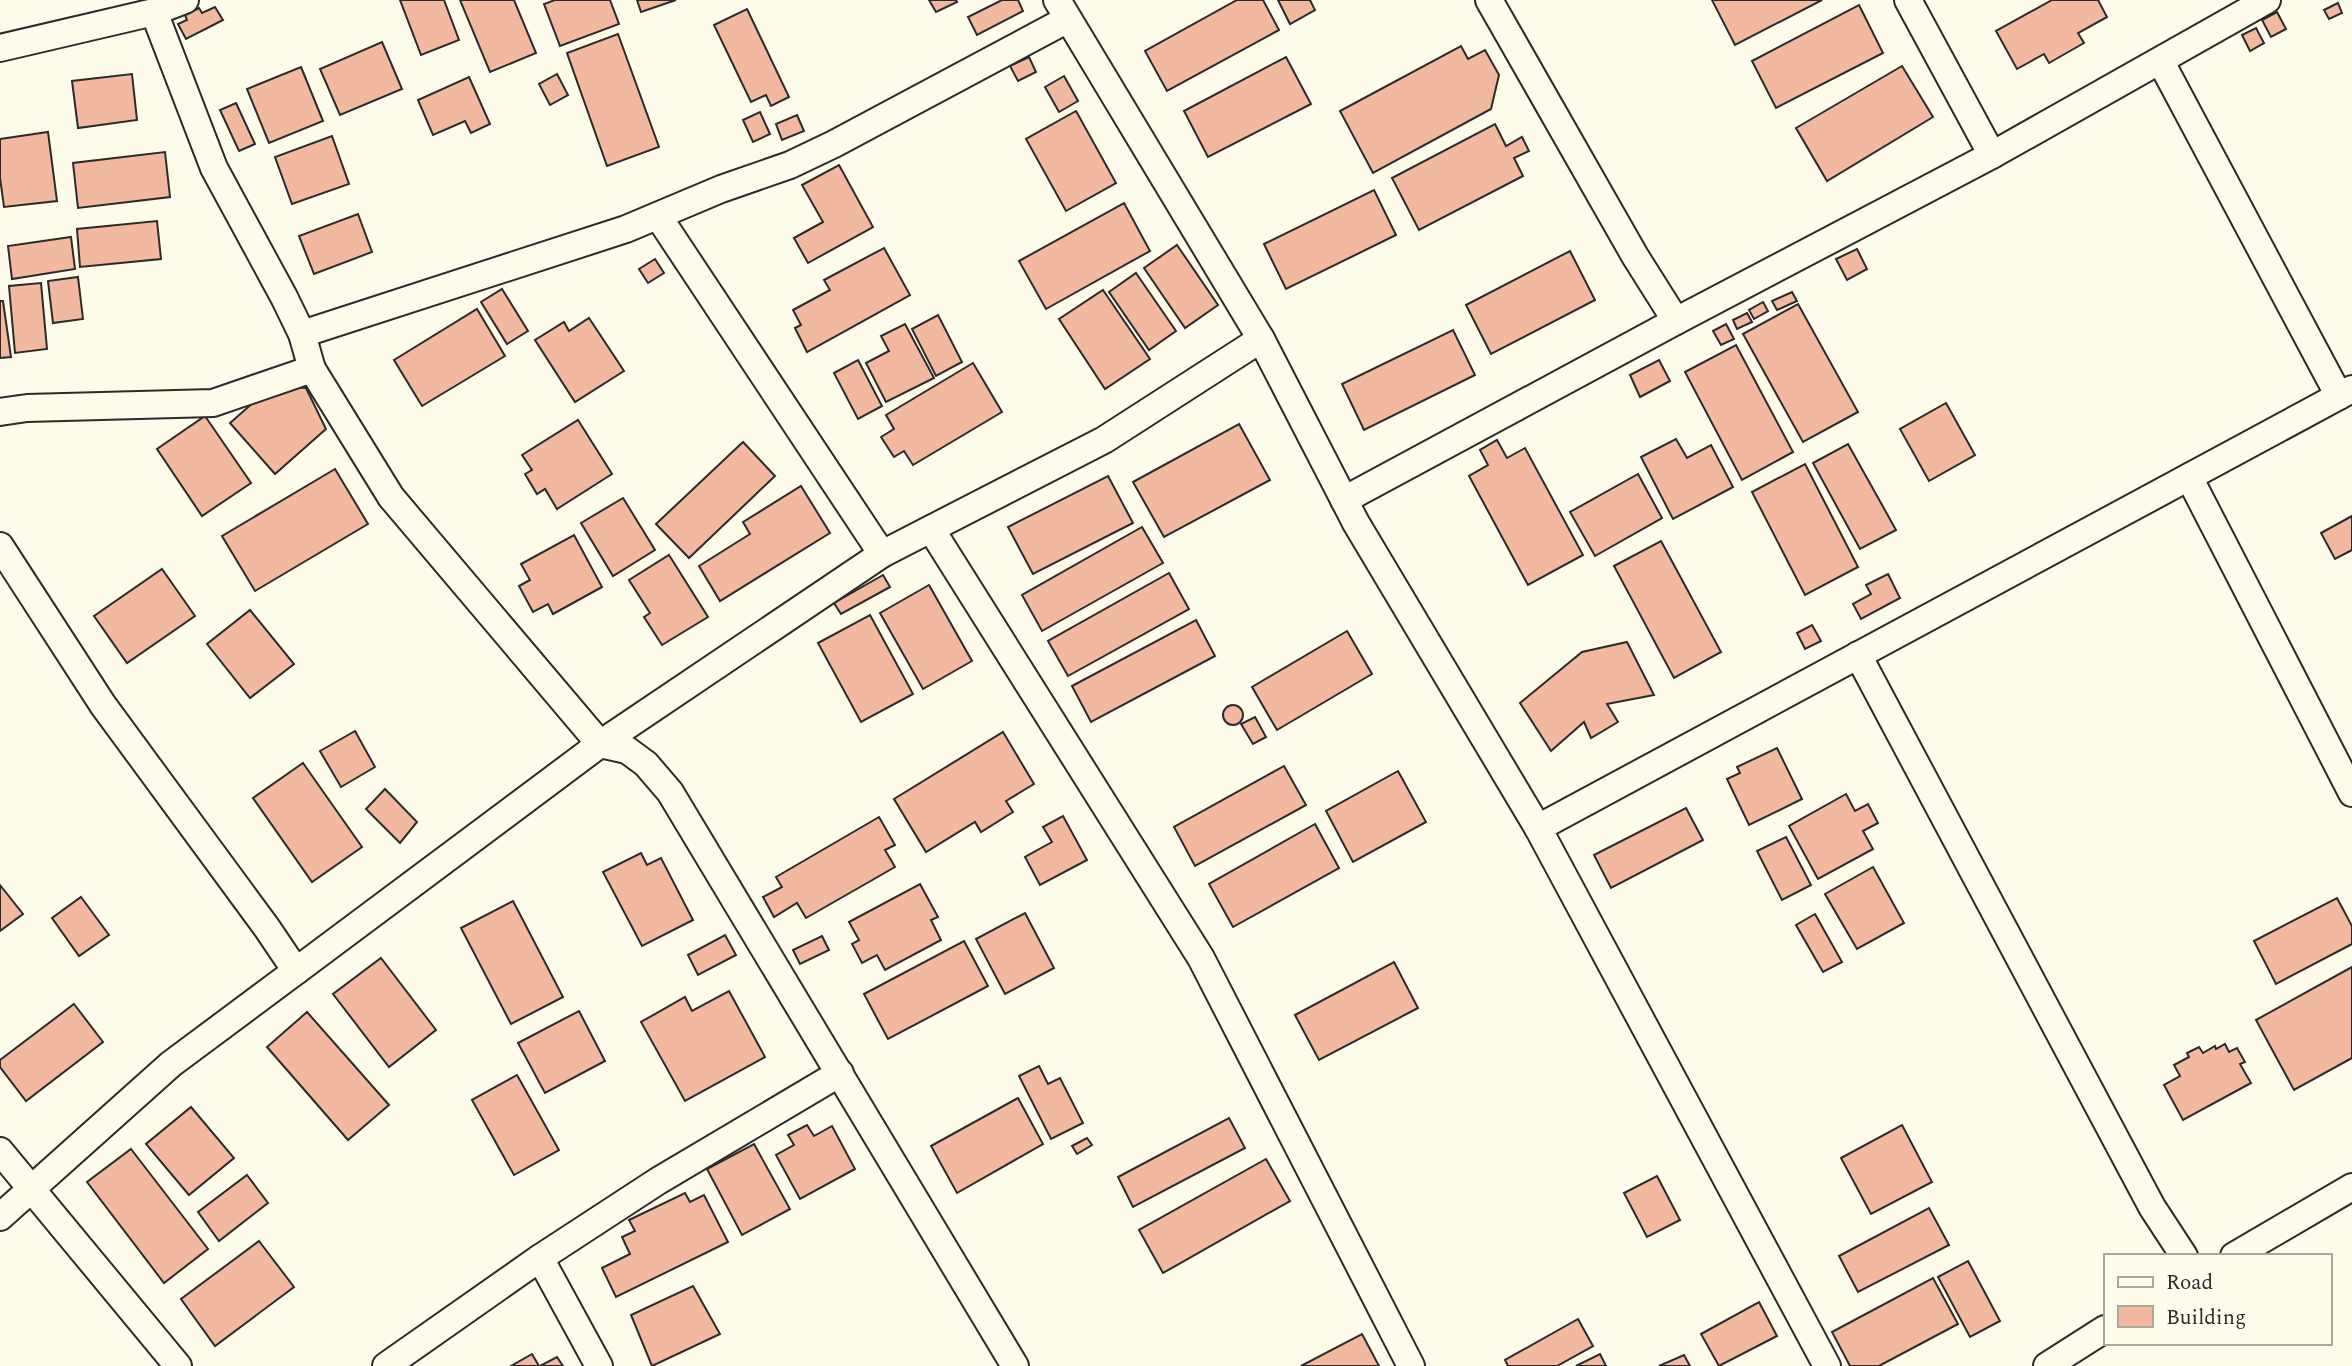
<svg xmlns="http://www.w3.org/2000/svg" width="2352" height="1366" font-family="Spectral,serif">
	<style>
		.building { fill: #f2b8a0; stroke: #2b2b2b; stroke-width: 2 }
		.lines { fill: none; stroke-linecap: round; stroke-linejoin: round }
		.street-casing { stroke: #2b2b2b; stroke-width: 30 }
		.street { stroke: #fdfbea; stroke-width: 26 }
	</style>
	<rect width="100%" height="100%" fill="#fdfbea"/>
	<g class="building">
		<path d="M400,0H444L459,40L421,55Z"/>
		<path d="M460,0H514L536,53L490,72Z"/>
		<path d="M555,0H610L619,24L560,46L544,4Z"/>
		<path d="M637,0H676L641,12Z"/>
		<path d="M929,0H956L957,2L936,12Z"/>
		<path d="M1002,0H1018L1023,11L977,35L968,17Z"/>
		<path d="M1237,0H1263L1279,30L1167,91L1145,51Z"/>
		<path d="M1278,0H1310L1315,10L1290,24Z"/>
		<path d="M1712,0H1822L1735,45Z"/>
		<path d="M2052,0H2098L2107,17L2078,33L2084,43L2049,63L2044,54L2017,69L1996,31Z"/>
		<path d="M2338,3L2342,13L2329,19L2324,10Z"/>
		<path d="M1859,5L1883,53L1776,108L1752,61Z"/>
		<path d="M215,7L223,20L186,39L178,24L187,20L185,15L199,8L202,13Z"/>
		<path d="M747,9L789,97L771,106L766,95L751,102L714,25Z"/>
		<path d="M2277,12L2286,29L2271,37L2262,20Z"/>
		<path d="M2256,28L2264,43L2250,51L2242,35Z"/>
		<path d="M618,34L659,147L607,166L567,53Z"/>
		<path d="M382,42L402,89L340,115L320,69Z"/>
		<path d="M1461,46L1468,59L1485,50L1499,75L1491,109L1373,173L1340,111Z"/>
		<path d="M1029,57L1036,72L1018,81L1010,66Z"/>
		<path d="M1286,57L1311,104L1208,157L1184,111Z"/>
		<path d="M1902,66L1933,117L1827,181L1796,128Z"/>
		<path d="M301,67L323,121L269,143L247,89Z"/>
		<path d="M132,74L137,120L78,128L72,81Z"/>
		<path d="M557,74L568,95L550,105L539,84Z"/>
		<path d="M1064,76L1078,101L1059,112L1045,87Z"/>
		<path d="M469,77L490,124L471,133L465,121L433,135L418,100Z"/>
		<path d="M236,103L255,144L239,151L220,110Z"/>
		<path d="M1076,111L1116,183L1066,211L1026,139Z"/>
		<path d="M760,112L770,134L753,142L743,120Z"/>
		<path d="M797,115L804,131L782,140L776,124Z"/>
		<path d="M1495,124L1506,146L1522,137L1529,151L1514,158L1523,176L1419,230L1392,178Z"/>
		<path d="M48,132L57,201L4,207L0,178V139Z"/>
		<path d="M332,136L349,184L292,204L275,157Z"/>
		<path d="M165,152L170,197L78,208L73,163Z"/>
		<path d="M839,165L873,227L808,263L794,238L823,222L802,185Z"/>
		<path d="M1374,190L1396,235L1286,289L1264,244Z"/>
		<path d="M1124,203L1150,251L1046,309L1019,261Z"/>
		<path d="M358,214L372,252L314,274L299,236Z"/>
		<path d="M157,221L161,259L80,267L77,229Z"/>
		<path d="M71,237L75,269L12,279L8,246Z"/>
		<path d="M1177,245L1218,305L1185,328L1144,268Z"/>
		<path d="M884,248L910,295L807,352L795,328L801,325L793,310L830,290L824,280Z"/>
		<path d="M1857,249L1867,269L1847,280L1836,259Z"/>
		<path d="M1570,251L1595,300L1491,354L1466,305Z"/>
		<path d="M655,259L664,273L648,283L639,269Z"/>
		<path d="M1136,273L1176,331L1149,350L1109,292Z"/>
		<path d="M78,277L83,319L53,323L48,281Z"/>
		<path d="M41,283L47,349L15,353L9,286Z"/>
		<path d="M502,289L528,331L507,344L481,302Z"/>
		<path d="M1103,290L1150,359L1105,389L1059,319Z"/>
		<path d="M1792,292L1797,301L1777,310L1772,301Z"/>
		<path d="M0,301H3L11,357L0,358Z"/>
		<path d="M1763,302L1768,311L1754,319L1749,310Z"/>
		<path d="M1798,304L1858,412L1803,442L1743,334Z"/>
		<path d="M477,309L505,356L422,406L394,360Z"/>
		<path d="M1747,313L1752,322L1737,329L1733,320Z"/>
		<path d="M938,315L962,362L936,376L912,329Z"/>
		<path d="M589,318L624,371L575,402L535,340L564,322L569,331Z"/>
		<path d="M905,324L934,378L886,402L866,363L889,351L881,336Z"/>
		<path d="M1726,324L1734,339L1721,345L1713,331Z"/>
		<path d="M1453,330L1475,375L1364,430L1342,384Z"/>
		<path d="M1736,345L1793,452L1742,480L1685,372Z"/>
		<path d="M858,360L882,406L858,419L834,373Z"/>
		<path d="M1659,360L1670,381L1640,397L1630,375Z"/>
		<path d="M973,363L1002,412L913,465L904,451L894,457L881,437L894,429L886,415Z"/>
		<path d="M272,386L306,388L326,429L275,474L230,423Z"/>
		<path d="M1946,403L1975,455L1929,481L1900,429Z"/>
		<path d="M205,416L251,483L202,516L157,449Z"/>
		<path d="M578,420L612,474L557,509L545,489L537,494L525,474L532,470L522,455Z"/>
		<path d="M1239,424L1270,480L1164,537L1133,482Z"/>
		<path d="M1676,439L1687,458L1711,445L1733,487L1673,519L1641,457Z"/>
		<path d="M1497,440L1507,458L1525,448L1583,555L1528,585L1469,476L1488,465L1480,450Z"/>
		<path d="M743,442L775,476L689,558L656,524Z"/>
		<path d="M1848,444L1896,530L1860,549L1813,463Z"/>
		<path d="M1805,464L1858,567L1805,595L1752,492Z"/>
		<path d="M335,469L368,524L255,591L222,536Z"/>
		<path d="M1638,474L1662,518L1595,556L1570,512Z"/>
		<path d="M1108,476L1133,523L1033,574L1008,527Z"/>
		<path d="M801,486L830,533L720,601L699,566L750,534L743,522Z"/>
		<path d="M623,498L655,550L613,576L581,523Z"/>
		<path d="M2352,516V550L2335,559L2321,533Z"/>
		<path d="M1142,527L1163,563L1042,631L1022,595Z"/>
		<path d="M574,535L602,587L553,614L548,604L533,612L519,586L530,580L521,564Z"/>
		<path d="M1661,541L1721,652L1674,678L1614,566Z"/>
		<path d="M669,555L708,617L662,645L644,617L650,613L629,580Z"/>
		<path d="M162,569L195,616L127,663L94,616Z"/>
		<path d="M1169,573L1189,609L1068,676L1048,641Z"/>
		<path d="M1888,574L1900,598L1861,619L1853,604L1871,594L1866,585Z"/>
		<path d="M883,575L890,587L841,614L834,603Z"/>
		<path d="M929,585L972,661L923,689L880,613Z"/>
		<path d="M250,610L294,664L250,698L207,644Z"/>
		<path d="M870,615L913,694L861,722L818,643Z"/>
		<path d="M1196,620L1215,656L1091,722L1072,686Z"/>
		<path d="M1812,625L1821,641L1805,649L1797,633Z"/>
		<path d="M1347,631L1372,674L1277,730L1252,687Z"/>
		<path d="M1627,642L1654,695L1607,704L1618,722L1591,738L1584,722L1551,751L1520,703L1582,652Z"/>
		<circle cx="1233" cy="715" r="10"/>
		<path d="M1255,717L1266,737L1253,744L1241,724Z"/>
		<path d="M355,731L375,767L341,787L320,751Z"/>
		<path d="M1003,732L1034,784L1006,801L1013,812L981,832L975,822L926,852L894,799Z"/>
		<path d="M1777,748L1802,799L1749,825L1727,779L1740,773L1737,767Z"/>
		<path d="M303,763L362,847L312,882L253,798Z"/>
		<path d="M1284,766L1306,805L1195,866L1174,827Z"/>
		<path d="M1398,771L1426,822L1353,862L1326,811Z"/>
		<path d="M385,789L417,822L400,843L366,809Z"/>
		<path d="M1846,794L1855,811L1868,804L1878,823L1863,831L1873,849L1818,879L1789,826Z"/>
		<path d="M1686,808L1703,840L1611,888L1594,855Z"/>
		<path d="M1063,816L1087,860L1040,885L1025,857L1052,842L1043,827Z"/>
		<path d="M879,817L895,845L885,850L895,867L806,918L797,903L774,917L763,897L782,887L776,877Z"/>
		<path d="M1315,824L1339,868L1233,927L1209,884Z"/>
		<path d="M1786,837L1811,885L1782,900L1757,851Z"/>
		<path d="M641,853L647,865L661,858L693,920L642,946L603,872Z"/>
		<path d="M1873,867L1904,923L1857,949L1825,894Z"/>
		<path d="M920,884L938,917L931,920L941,940L885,970L877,955L862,963L852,944L859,940L849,922Z"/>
		<path d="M0,885L23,914L0,931Z"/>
		<path d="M81,897L109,935L79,956L52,918Z"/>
		<path d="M2337,898L2352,926V944L2276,984L2254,941Z"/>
		<path d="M513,901L563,997L511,1024L461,928Z"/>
		<path d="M1025,913L1054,968L1005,994L976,939Z"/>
		<path d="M1815,914L1842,962L1823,972L1796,925Z"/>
		<path d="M725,935L736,955L698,975L688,955Z"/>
		<path d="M822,936L829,950L800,964L793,950Z"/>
		<path d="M964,941L988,986L888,1039L864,994Z"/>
		<path d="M381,958L436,1030L389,1067L333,994Z"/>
		<path d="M1394,962L1418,1008L1319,1060L1295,1015Z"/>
		<path d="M2352,967V1058L2294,1090L2256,1020Z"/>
		<path d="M729,991L765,1057L685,1101L641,1022L685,997L692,1011Z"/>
		<path d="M74,1004L103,1042L26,1101L0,1067V1060Z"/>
		<path d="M579,1011L605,1061L545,1093L518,1043Z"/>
		<path d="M307,1012L389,1105L348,1140L267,1047Z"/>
		<path d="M2225,1044L2229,1052L2237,1048L2245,1062L2240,1064L2251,1083L2183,1120L2164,1085L2180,1076L2174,1065L2189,1057L2187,1053L2199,1047L2203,1053L2215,1046L2216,1049Z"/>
		<path d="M1039,1066L1048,1084L1060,1078L1083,1123L1051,1139L1019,1076Z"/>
		<path d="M517,1075L559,1150L514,1175L472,1100Z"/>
		<path d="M1018,1098L1043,1144L957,1193L931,1146Z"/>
		<path d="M191,1107L234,1158L189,1195L146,1144Z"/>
		<path d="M1229,1118L1245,1148L1133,1207L1118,1177Z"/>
		<path d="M807,1125L814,1136L832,1126L855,1169L800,1199L776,1155L794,1145L788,1135Z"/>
		<path d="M1902,1125L1932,1182L1871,1214L1841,1158Z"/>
		<path d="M1087,1138L1092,1145L1077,1154L1072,1146Z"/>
		<path d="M754,1144L790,1209L742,1235L707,1169Z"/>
		<path d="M131,1149L208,1249L164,1283L87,1182Z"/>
		<path d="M1266,1159L1290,1201L1163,1273L1139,1230Z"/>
		<path d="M247,1175L268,1203L219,1241L198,1212Z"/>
		<path d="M1657,1176L1680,1220L1647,1237L1624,1193Z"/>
		<path d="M685,1193L690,1202L704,1195L728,1242L616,1297L602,1268L630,1254L622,1237L635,1231L629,1220Z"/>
		<path d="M1929,1208L1949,1245L1858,1292L1839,1256Z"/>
		<path d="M259,1241L294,1287L215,1346L181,1299Z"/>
		<path d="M1968,1261L2000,1321L1970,1337L1938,1277Z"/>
		<path d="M1933,1278L1958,1324L1879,1366H1850L1832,1332Z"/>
		<path d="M693,1286L720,1334L652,1366L631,1315Z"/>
		<path d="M1759,1302L1777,1336L1719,1366L1701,1334Z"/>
		<path d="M1578,1319L1593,1346L1557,1366H1508L1505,1360Z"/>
		<path d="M1362,1334L1379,1366H1301Z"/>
		<path d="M532,1354L539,1366H511Z"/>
		<path d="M1600,1354L1606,1366H1576Z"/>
		<path d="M1684,1355L1690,1366H1659Z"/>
		<path d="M557,1357L563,1366H540Z"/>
	</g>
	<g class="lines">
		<g class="street-casing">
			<g id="street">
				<path d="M1057,0L1261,339L1356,523L1538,828L1827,1366"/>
				<path d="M1489,0L1635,256L1676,321"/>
				<path d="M0,48L154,12L185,0"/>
				<path d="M2161,62L2339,396"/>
				<path d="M1992,155L2267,0"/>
				<path d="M658,216L882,554"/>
				<path d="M302,334L626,229L721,189L790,165L834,144L1068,19"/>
				<path d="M312,369L391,497L600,744L627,750L646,764L670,792L1015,1366"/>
				<path d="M0,412L27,408L213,403L312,369L302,334L284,297L214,168L154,12"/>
				<path d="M2189,477L2352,793"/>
				<path d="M1344,500L1676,321L1992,155L1908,0"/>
				<path d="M931,529L1201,958L1411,1366"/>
				<path d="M0,546L103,705L267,928L296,971L171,1064L0,1217"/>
				<path d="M1858,655L2152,1207L2184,1256"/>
				<path d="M1538,828L2352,389"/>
				<path d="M296,971L600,744L882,554L1104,440L1261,339"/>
				<path d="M0,1151L178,1366"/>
				<path d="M2234,1256L2352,1187"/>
				<path d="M386,1366L540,1258"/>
				<path d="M599,1366L540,1258L658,1181L840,1073"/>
				<path d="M2047,1366L2105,1329"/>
			</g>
		</g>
		<use href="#street" class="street"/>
	</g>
	<rect x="2104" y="1254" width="228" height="91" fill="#fdfbea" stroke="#a9a89e" stroke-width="2"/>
	<rect x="2118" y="1277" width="35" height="10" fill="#fdfbea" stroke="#a9a89e" stroke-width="2"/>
	<text x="2166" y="1289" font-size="21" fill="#2b2b2b">Road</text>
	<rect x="2118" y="1306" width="35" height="21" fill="#f2b8a0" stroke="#a9a89e" stroke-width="2"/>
	<text x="2166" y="1324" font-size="21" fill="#2b2b2b">Building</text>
</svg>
